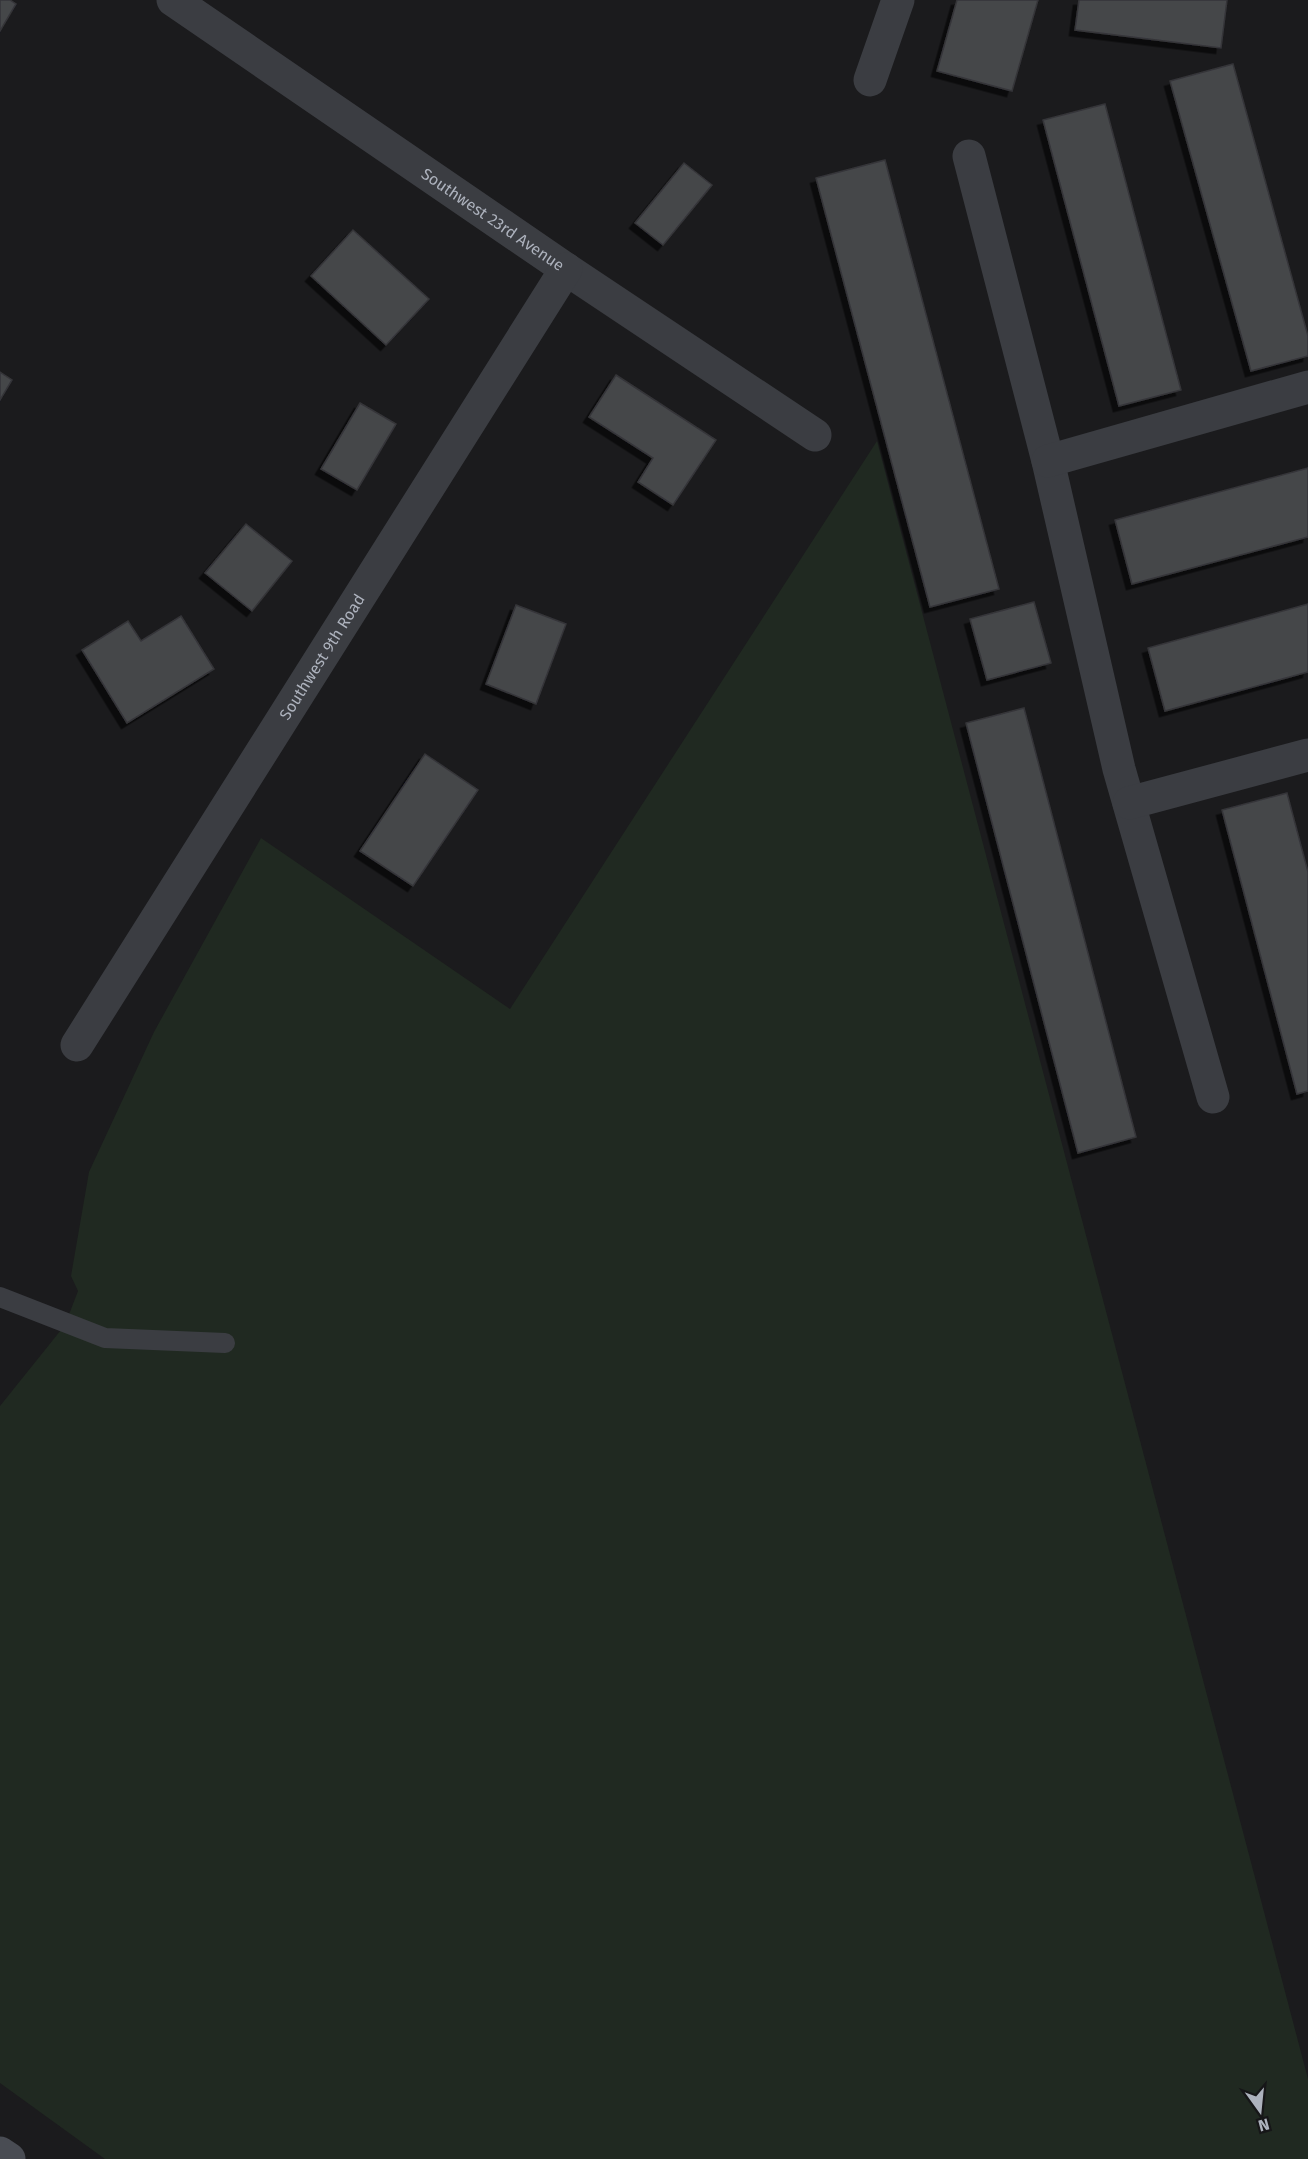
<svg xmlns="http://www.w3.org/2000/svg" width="1308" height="2159" font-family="'Fira Sans',sans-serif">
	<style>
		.green { fill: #202921 }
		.building { fill: #45464a; stroke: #353539; stroke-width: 1.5; filter: url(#shadow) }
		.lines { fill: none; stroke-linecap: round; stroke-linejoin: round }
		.service { stroke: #3b3d42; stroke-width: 20 }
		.minor { stroke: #3b3d42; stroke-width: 33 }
		.secondary { stroke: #494c53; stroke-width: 33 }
		.labels { text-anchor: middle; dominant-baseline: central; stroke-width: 4.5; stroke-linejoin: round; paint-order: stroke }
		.street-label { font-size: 16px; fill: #adb2bd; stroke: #161618 }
	</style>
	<defs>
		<filter id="shadow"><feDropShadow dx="-5.5" dy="5.5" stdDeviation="0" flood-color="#0009"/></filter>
	</defs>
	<rect width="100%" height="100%" fill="#1b1b1d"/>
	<path class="green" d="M877,441L1308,2079V2159H105L0,2083V1406L65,1325L78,1291L71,1276L89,1172L154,1032L261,838L510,1009Z"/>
	<g class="building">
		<path d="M0,0H10L16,4L0,31Z"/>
		<path d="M957,0H1038L1012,91L937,71Z"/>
		<path d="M1079,0H1227L1221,48L1075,30Z"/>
		<path d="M1233,64L1308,336V356L1251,371L1170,81Z"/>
		<path d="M1105,104L1181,390L1119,406L1043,120Z"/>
		<path d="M885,160L999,589L930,607L816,178Z"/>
		<path d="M684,163L712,185L663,245L635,223Z"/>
		<path d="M353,230L429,299L386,345L311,276Z"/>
		<path d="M0,372L12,380L0,400Z"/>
		<path d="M616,375L716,440L673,505L638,482L653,458L589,417Z"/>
		<path d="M360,403L396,424L357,490L321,469Z"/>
		<path d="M1308,468V537L1132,584L1115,520Z"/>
		<path d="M246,524L292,561L252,611L205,573Z"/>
		<path d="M1034,602L1051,663L987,680L970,619Z"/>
		<path d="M1308,604V672L1165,711L1148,648Z"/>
		<path d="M516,605L566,624L536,704L486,684Z"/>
		<path d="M181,616L214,669L127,723L82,650L128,621L141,641Z"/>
		<path d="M1024,708L1136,1137L1078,1153L966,723Z"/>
		<path d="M425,754L478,790L413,886L360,851Z"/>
		<path d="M1287,793L1308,872V1091L1297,1094L1222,810Z"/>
	</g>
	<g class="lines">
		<path class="service" d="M0,1297L105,1338L225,1343"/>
		<g class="minor">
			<path id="s1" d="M173,0L566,269L815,435"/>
			<path d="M870,80L898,0"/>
			<path d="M969,156L1048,461L1119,769L1213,1097"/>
			<path d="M1048,461L1308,387"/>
			<path d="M1129,803L1308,755"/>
			<path id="s2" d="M77,1045L566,269"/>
		</g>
		<path class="secondary" d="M0,2153L9,2159"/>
	</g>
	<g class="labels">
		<g class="street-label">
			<text stroke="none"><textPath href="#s1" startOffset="388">Southwest 23rd Avenue</textPath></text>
			<text stroke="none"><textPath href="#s2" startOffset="459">Southwest 9th Road</textPath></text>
		</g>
	</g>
	<g transform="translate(1260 2111) rotate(165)" stroke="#161618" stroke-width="4.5" paint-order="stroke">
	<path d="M0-4.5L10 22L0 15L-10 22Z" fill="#adb2bd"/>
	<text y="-9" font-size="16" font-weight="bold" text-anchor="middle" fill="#adb2bd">N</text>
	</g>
</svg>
